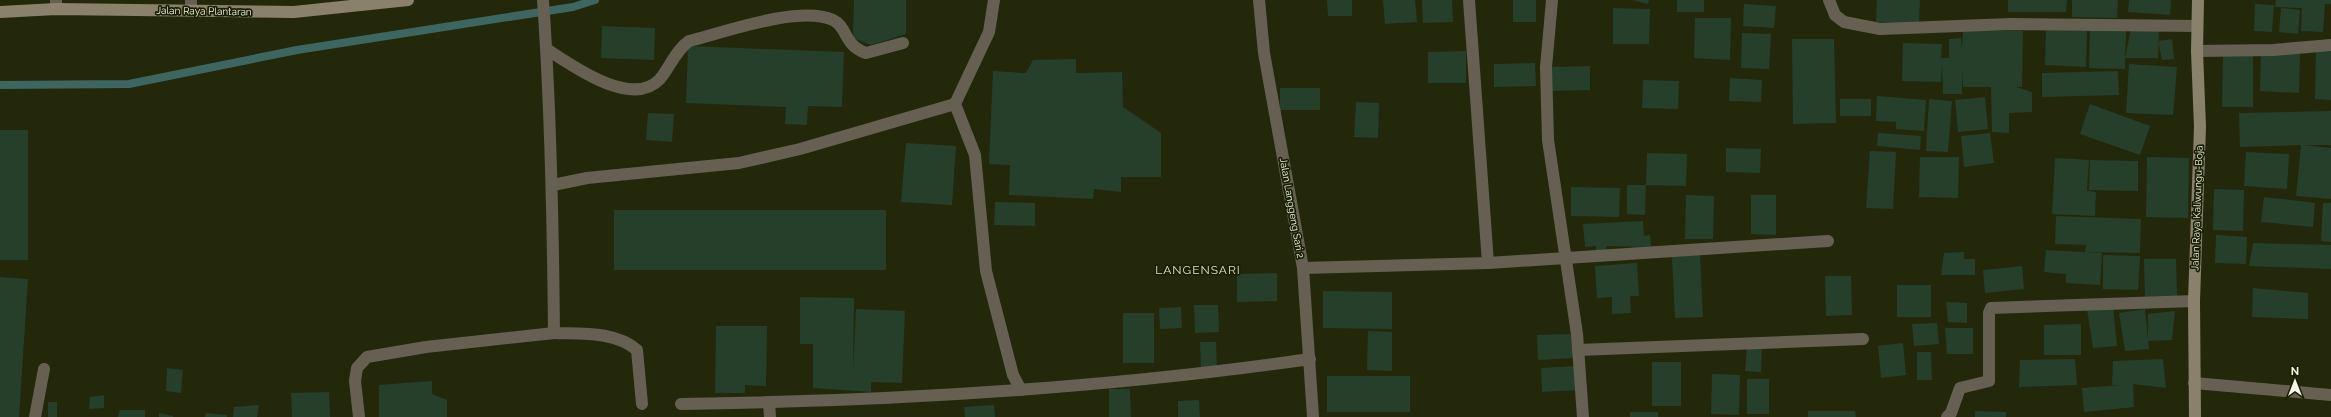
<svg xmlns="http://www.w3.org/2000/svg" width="2331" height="417" font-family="Raleway,sans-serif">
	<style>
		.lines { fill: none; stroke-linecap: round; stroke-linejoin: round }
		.stream { stroke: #3e6660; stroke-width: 8 }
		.building { fill: #253f2b }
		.lane { stroke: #666053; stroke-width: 12 }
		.street { stroke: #666053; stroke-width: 12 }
		.secondary { stroke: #8a816d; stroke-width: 12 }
		.labels { text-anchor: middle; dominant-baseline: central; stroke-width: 3.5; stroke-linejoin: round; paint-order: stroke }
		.street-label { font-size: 10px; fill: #f2f7e5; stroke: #1a1f02 }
		.quarter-label { font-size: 12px; letter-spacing: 1px; fill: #dae2be; stroke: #1a1f02 }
	</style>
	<rect width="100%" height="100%" fill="#23280a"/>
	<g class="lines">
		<path class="stream" d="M0,85L129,84L297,50L573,7L595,0"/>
	</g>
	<g class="building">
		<path d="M854,0H906V34L871,45L853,38Z"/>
		<path d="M1327,0H1352V16H1328Z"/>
		<path d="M1383,0H1415L1417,22L1385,24Z"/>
		<path d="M1422,0H1452L1453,22L1423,23Z"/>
		<rect x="1513" y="0" width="23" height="22"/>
		<path d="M1632,0H1649L1648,4Z"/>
		<rect x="1677" y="0" width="27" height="12"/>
		<path d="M1877,0H1920L1919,24L1876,22Z"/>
		<path d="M2008,0H2067L2066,12H2008Z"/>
		<path d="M2072,0H2118L2117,18L2072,17Z"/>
		<path d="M2129,0H2171L2170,15L2128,12Z"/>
		<path d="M2276,0H2331V4H2325L2323,32L2301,31L2302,8L2275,7Z"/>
		<path d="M1744,4L1776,6L1774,28L1743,26Z"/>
		<path d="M2255,4L2274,5L2272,32L2254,31Z"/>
		<path d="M1613,8L1650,9L1649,44H1613Z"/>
		<path d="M2281,8L2300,10L2298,34L2279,32Z"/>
		<path d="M1695,18H1731L1730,60L1694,58Z"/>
		<path d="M602,26L655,28L654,60L601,58Z"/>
		<path d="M2131,29L2159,30L2158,58H2125V69L2089,68L2090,30L2126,31L2125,58Z"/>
		<path d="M2046,30L2087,31L2086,67L2045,65Z"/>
		<path d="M1963,31H2023L2022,87H2016L2032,92V112L2009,113V133L1992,132L1991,87H1963L1962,68V94H1943L1942,64L1941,82L1902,81L1903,43L1942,44L1941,58H1949V39L1961,38L1962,48Z"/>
		<path d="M1742,33L1771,34L1769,69L1741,68Z"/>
		<path d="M1792,39H1834L1836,123L1793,124Z"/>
		<path d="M2172,39L2174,59L2162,60L2158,41Z"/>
		<path d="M688,46L844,52L842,107L808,106L807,125L785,124L786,107L686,103Z"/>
		<path d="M2316,49L2331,50V100L2315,99Z"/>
		<path d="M1466,51V83H1428V52Z"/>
		<path d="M2261,51L2300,53L2299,93L2260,91Z"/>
		<path d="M2223,55H2253V107H2222Z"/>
		<path d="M1076,59V73L1122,72L1123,107L1161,133V177H1121V192L1094,189L1093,199L1009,195L1010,165L989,164L993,71L1026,73L1033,60Z"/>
		<path d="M1535,63L1536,86L1494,87V64Z"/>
		<path d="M2129,64L2177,67L2173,115L2126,113Z"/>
		<path d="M1590,66V90L1550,91V67Z"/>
		<path d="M2118,71L2119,95L2042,97V73Z"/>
		<path d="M1730,78L1762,80L1761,102L1729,101Z"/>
		<path d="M1643,80L1679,81L1678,109L1642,108Z"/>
		<rect x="1280" y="88" width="40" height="22"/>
		<path d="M1877,96L1926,100L1924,131L1896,129V122L1876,121Z"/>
		<path d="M1985,97L1988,129L1958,132L1955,100Z"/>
		<rect x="1840" y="99" width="31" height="17"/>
		<path d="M1929,99L1952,101L1948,152L1926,151Z"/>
		<path d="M1356,102L1379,103L1378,138L1354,137Z"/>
		<path d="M2090,104L2150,126L2140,155L2080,134Z"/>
		<path d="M2331,111V145H2303L2331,148V199L2296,196L2301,145L2240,147L2239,113Z"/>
		<path d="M648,113L674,114L672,142L646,140Z"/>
		<rect x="0" y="130" width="28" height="130"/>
		<path d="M1878,133L1921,136L1920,150L1877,146Z"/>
		<path d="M1990,133L1994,163L1964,167L1961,136Z"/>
		<path d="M906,143L956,146L952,205L901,202Z"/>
		<path d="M1726,148L1761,149L1760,173L1726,172Z"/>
		<path d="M1870,151L1896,152L1893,209L1866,208Z"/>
		<path d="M2246,152L2289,154L2287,189L2244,186Z"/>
		<path d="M1647,153L1687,154L1686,186L1646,185Z"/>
		<path d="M1920,157H1959L1958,198L1919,197Z"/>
		<path d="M2147,157L2189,158L2188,218L2146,217Z"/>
		<path d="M2055,158L2089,160L2087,191L2096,192L2095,216L2052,214Z"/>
		<path d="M2090,160L2138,161V191L2089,190Z"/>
		<path d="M1627,185H1646L1645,215L1627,214Z"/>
		<path d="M1571,187L1620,188L1619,217L1571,216Z"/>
		<path d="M2214,189L2244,190L2243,231L2213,230Z"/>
		<path d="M1686,195L1714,196L1713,239H1685Z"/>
		<path d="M1751,195H1776V235L1751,234Z"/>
		<path d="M2264,197L2315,203L2313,227L2261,222Z"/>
		<path d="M995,202L1035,203V226L994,225Z"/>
		<path d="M2323,203H2331V242L2321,241Z"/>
		<rect x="614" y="210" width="272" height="60"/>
		<path d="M2056,216L2141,219L2140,253L2085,252L2086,245L2055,244Z"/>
		<path d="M1643,221L1644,236L1650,235L1651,247L1606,246V251H1596V246L1585,247L1583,224Z"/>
		<path d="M2216,235L2247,237L2246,264L2215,263Z"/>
		<path d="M2253,243L2331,245V269L2249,266Z"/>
		<path d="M2046,250L2102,253L2100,285L2066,283V274L2044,272Z"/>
		<path d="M1964,252V259H1975V275H1941L1944,253Z"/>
		<path d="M1700,255L1703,317L1675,318L1672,257Z"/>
		<path d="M2103,255L2140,256L2138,290L2103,289Z"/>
		<path d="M2144,259H2176L2177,296L2145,297Z"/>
		<path d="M1637,263L1639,296H1630L1631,313L1612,314V297L1597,298L1595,266Z"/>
		<path d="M2022,266L2024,289L1985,293L1983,270Z"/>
		<path d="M1277,273V301L1237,302V274Z"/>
		<path d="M1825,276H1851L1852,315L1826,316Z"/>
		<path d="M0,277L28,279L19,417H0Z"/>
		<rect x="1897" y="285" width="34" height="32"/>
		<path d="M2253,288L2308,293V319L2252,317Z"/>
		<path d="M1323,291L1392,292V329L1323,328Z"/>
		<path d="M800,297L854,298L853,372L856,309L905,311L902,383L871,382V392L813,388V344H800Z"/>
		<path d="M1946,302L1967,303V323L1948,322Z"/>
		<path d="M1194,305H1218L1219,332L1195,333Z"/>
		<path d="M2113,306L2117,346L2093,348L2087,309Z"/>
		<path d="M1181,307L1182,328L1160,329L1159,308Z"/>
		<path d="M2145,309L2148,340V314L2175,311L2172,340L2148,341L2149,349L2125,351L2119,313Z"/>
		<rect x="1123" y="313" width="31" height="50"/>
		<path d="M1937,323L1939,344L1914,346L1912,324Z"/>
		<path d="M2081,324V355H2044V325Z"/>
		<path d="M716,326H767L766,386L745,385V393H715Z"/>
		<path d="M1945,328H1973V354H1947Z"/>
		<path d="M1368,331L1392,332V371L1367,370Z"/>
		<path d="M1572,334L1573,358L1538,360L1537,335Z"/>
		<path d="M1200,342H1216L1217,368L1201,369Z"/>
		<path d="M1903,343L1906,375L1881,378L1878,346Z"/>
		<path d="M1747,347L1762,348L1761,372L1745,371Z"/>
		<path d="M1917,352H1931L1932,380H1917Z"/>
		<path d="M2075,359L2077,385L2019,387L2020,360Z"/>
		<path d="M2163,359L2166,388L2133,384L2134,407L2084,412L2082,388L2121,385H2112L2113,361Z"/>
		<rect x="1652" y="362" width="29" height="44"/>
		<path d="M1576,366L1578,390L1542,392L1541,368Z"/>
		<path d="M167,368L183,370L181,393L166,391Z"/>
		<path d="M1712,374L1740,375L1739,415L1711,414Z"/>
		<rect x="1327" y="376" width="83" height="36"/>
		<rect x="1747" y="379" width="22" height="35"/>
		<path d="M432,381V394L447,400V417H379V385Z"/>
		<path d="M1109,389H1130L1131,417H1109Z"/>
		<path d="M329,392L330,417H292L291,393Z"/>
		<path d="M104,395V408L89,409L90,397Z"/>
		<path d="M1199,400L1200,417H1178V401Z"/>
		<rect x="48" y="402" width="9" height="15"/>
		<path d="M259,405L257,417H233L234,407Z"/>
		<path d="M994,405L995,417H965L964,407Z"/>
		<path d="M120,410H145V417H118Z"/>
		<path d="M1808,411H1855L1856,417H1808Z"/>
		<path d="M1975,411L2006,412V417H1975Z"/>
		<rect x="1630" y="412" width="28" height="5"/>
		<path d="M159,413L173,416V417H159Z"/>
		<path d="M206,413L227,415V417H205Z"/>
	</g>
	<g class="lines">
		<g class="lane">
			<path d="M56,0V9"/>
			<path d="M191,0V10"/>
			<path d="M543,0C551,111 553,222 554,333C581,334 615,331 637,350L642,404"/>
			<path d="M548,50C573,66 632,109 660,79C670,67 676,50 689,41C725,32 799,5 833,20C848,27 843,45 866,53L903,43"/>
			<path d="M553,185L587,178L739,163L800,149L955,104"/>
			<path d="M359,417L355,381L357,368L367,357L426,347L554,333"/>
		</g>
		<g class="street">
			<path d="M994,0L989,32L955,104L975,155L986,271L1013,375L1021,390"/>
			<path d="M1259,0L1264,53L1303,268L1313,417"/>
			<path d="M1469,0L1488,263"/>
			<path d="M1552,0L1546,67L1548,140L1577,334L1583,417"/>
			<path d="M1829,0L1835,15L1844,22L1880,29L2011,24L2197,26"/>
			<path d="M2197,51L2273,50L2331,45"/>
			<path d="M1303,268L1488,263L1828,241"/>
			<path d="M1578,350L1863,339"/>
			<path d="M2194,383L2331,395"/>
			<path d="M769,403L770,417"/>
			<path d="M681,404C892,401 1102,389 1310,359"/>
			<path d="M35,417L44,369"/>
			<path d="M1947,417L1951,413L1960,388L1989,381V313L1991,308L2194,301"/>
		</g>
		<g class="secondary">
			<path d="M0,12L56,9L294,12L408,0"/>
			<path d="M2195,417L2194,301L2200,127L2197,51L2198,0"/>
		</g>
	</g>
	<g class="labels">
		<g class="street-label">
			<text transform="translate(204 11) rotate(1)">Jalan Raya Plantaran</text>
			<text transform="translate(1292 208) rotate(80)">Jalan Langgeng Sari 2</text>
			<text transform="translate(2197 208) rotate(-88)">Jalan Raya Kaliwungu-Boja</text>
		</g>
		<g class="quarter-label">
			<text x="1198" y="270">LANGENSARI</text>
		</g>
	</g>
	<g transform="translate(2295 381)" stroke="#1a1f02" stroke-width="3" paint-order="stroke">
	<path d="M0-3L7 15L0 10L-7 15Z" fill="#f2f7e5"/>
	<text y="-6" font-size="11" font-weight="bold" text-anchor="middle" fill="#f2f7e5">N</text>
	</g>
</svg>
